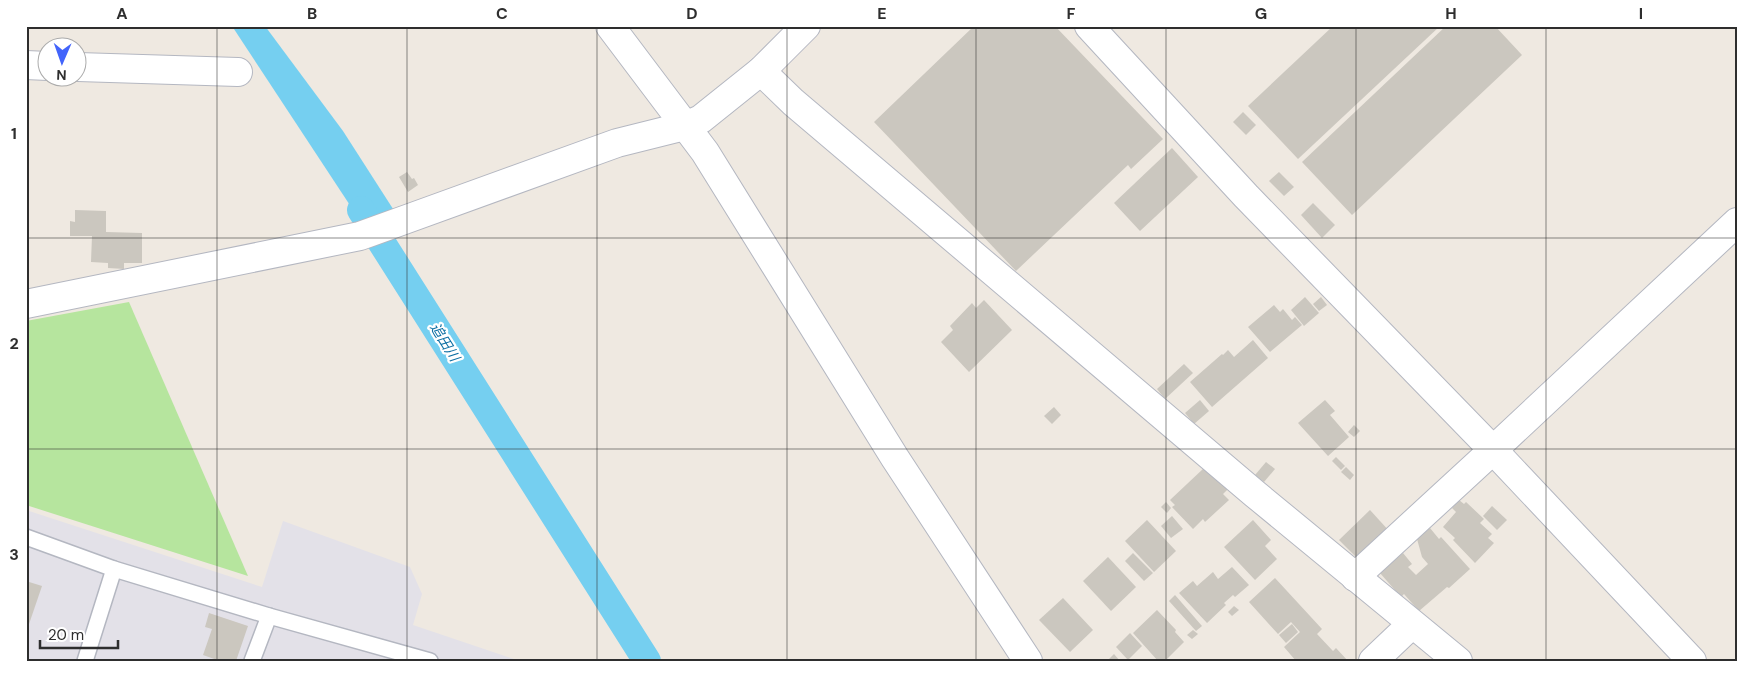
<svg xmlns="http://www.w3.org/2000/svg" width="1763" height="687" font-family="'DM Sans','Noto Sans JP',sans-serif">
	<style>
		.industrial { fill: #e3e1e8 }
		.green { fill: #b6e59e }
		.water { fill: #75cff0 }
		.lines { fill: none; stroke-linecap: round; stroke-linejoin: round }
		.canal { stroke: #75cff0; stroke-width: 28 }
		.building { fill: #cbc7bf }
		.lane-casing { stroke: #b4b7c1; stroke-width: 18 }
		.street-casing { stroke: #b4b7c1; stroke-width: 30 }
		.lane { stroke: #fff; stroke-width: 15 }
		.street { stroke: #fff; stroke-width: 28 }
		.grid { fill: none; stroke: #2e2e2e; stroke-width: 1; stroke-opacity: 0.55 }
		.labels { text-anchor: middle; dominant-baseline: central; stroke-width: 4.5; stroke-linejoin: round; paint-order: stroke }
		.water-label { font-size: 14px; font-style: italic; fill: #0d6fa3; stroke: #fff }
		.neatline { fill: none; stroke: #2e2e2e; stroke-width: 2 }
		.grid-label { font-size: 16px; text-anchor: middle; font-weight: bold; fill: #2e2e2e }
	</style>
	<rect width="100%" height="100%" fill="#efe9e1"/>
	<path class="industrial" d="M26,510L262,587L283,521L410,567L422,594L413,625L520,661H26Z"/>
	<path class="green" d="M129,302L248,576L26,505V321Z"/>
	<path class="water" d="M232,26H265L343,131L395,212L361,222Z"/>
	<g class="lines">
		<path class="canal" d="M361,210L647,661"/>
	</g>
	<g class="building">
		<path d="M974,26H1055L1163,139L1131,169L1128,165L1016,271L874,122Z"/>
		<path d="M1333,26H1440L1298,159L1248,106Z"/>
		<path d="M1446,26H1495L1522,55L1352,215L1302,162Z"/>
		<path d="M1243,112L1256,125L1246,135L1233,122Z"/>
		<path d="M1172,148L1198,177L1140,231L1114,203Z"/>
		<path d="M407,172L412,179L414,178L418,185L408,192L399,177Z"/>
		<path d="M1279,172L1294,187L1284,196L1269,181Z"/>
		<path d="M1313,203L1335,225L1322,238L1301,215Z"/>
		<path d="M75,210L106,211V232L142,233V263H124V269L108,268V263L91,262L92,236H70V221L75,222Z"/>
		<path d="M1305,297L1319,313L1304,326L1291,310Z"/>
		<path d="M1321,297L1327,305L1319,311L1313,304Z"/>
		<path d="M984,300L1012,330L969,372L941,342L953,330L950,326L972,303L976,308Z"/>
		<path d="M1274,305L1280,312L1283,309L1292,320L1295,317L1302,325L1270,352L1248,327Z"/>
		<path d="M1253,340L1268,358L1212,407L1190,382L1222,354L1223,355L1228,350L1234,357Z"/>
		<path d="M1184,364L1193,373L1165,399L1157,389Z"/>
		<path d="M1200,400L1209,411L1194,424L1185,413Z"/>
		<path d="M1325,400L1335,411L1330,415L1349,437L1328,456L1298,423Z"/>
		<path d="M1054,407L1061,415L1052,424L1044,416Z"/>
		<path d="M1354,425L1360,431L1354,437L1348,432Z"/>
		<path d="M1336,457L1345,466L1341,470L1332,461Z"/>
		<path d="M1266,462L1275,469L1264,482L1255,475Z"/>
		<path d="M1346,467L1354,475L1350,480L1341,472Z"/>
		<path d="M1204,468L1212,476L1214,473L1228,489L1223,494L1229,500L1205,522L1203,519L1193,529L1172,507L1175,505L1170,500Z"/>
		<path d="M1459,500L1464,504L1466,502L1484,519L1480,523L1492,534L1488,538L1494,543L1475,563L1453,540L1455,538L1443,527L1456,512L1452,508Z"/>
		<path d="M1166,502L1171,508L1167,513L1161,507Z"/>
		<path d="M1492,506L1507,520L1497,530L1483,516Z"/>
		<path d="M1370,510L1390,532L1360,561L1339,540Z"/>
		<path d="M1172,516L1183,529L1171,538L1161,526Z"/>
		<path d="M1147,520L1176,551L1154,572L1125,541Z"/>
		<path d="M1253,520L1271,540L1265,546L1277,559L1255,580L1224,547Z"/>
		<path d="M1430,528L1439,539L1441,537L1470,569L1449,588L1447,587L1419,611L1404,594L1401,597L1380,573L1403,553L1412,564L1408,567L1416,575L1428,564L1422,557L1417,539Z"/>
		<path d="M1133,553L1153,573L1144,581L1125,561Z"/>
		<path d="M1108,557L1136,587L1111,611L1083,581Z"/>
		<path d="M1232,567L1249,585L1235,597L1233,595L1224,603L1226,605L1207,623L1179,593L1193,581L1197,586L1213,572L1218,579Z"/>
		<path d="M1275,578L1322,629L1317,634L1333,651L1336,648L1348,661H1296L1284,647L1300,632L1291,622L1278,634L1249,602Z"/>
		<path d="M26,581L42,586L27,630H26Z"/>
		<path d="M1175,595L1202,626L1196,631L1169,601Z"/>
		<path d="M1063,598L1093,630L1070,652L1039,620Z"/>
		<path d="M1234,606L1239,610L1232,616L1228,612Z"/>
		<path d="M1157,610L1176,630L1175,632L1184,642L1165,661H1158L1133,633Z"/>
		<path d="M209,613L248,626L236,661H220L203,655L212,629L205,627Z"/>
		<path d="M1292,624L1298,632L1286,643L1279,635Z"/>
		<path d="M1193,630L1198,634L1192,639L1187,635Z"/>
		<path d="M1130,633L1142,646L1128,660L1116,647Z"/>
		<path d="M1114,654L1120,661H1107Z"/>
	</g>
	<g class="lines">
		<g class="lane-casing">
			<g id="lane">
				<path d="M26,537L114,569L269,616L430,661"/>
				<path d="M85,661L114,569"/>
				<path d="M252,661L269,616"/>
			</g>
		</g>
		<g class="street-casing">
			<g id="street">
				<path d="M610,26L705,152L895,458L1028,661"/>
				<path d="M1089,26L1246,196L1493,450L1692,661"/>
				<path d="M26,65L48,66"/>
				<path d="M78,67L238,72"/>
				<path d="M761,71L793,102L1255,494L1458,661"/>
				<path d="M26,304L360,236L617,143L685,126L701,119L761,71L806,26"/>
				<path d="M1355,577L1493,450L1737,222"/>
				<path d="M1373,661L1412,624"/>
			</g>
		</g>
		<use href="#lane" class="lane"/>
		<use href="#street" class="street"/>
	</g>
	<path class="grid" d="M217,26V661M407,26V661M597,26V661M787,26V661M976,26V661M1166,26V661M1356,26V661M1546,26V661M26,238H1737M26,449H1737"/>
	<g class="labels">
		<g class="water-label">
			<text transform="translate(445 342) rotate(58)">追田川</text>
		</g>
	</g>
	<rect width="1763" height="687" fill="none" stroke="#ffffff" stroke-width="55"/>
	<g transform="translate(62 62) rotate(182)"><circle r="24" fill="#ffffff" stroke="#ababab"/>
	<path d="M0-4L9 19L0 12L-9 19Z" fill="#4264fb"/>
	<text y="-8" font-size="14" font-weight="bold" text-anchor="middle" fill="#2e2e2e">N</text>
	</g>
	<path d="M40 640v8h78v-8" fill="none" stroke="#2e2e2e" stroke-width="2.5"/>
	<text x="48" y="640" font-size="15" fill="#2e2e2e" stroke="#ffffff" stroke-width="4" paint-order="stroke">20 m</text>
	<rect x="28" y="28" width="1708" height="632" class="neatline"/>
	<g class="grid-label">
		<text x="122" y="19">A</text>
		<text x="312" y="19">B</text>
		<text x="502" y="19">C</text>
		<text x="692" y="19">D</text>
		<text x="882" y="19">E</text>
		<text x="1071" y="19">F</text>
		<text x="1261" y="19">G</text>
		<text x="1451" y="19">H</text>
		<text x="1641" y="19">I</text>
		<text x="14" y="139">1</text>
		<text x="14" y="349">2</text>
		<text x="14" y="560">3</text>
	</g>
</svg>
